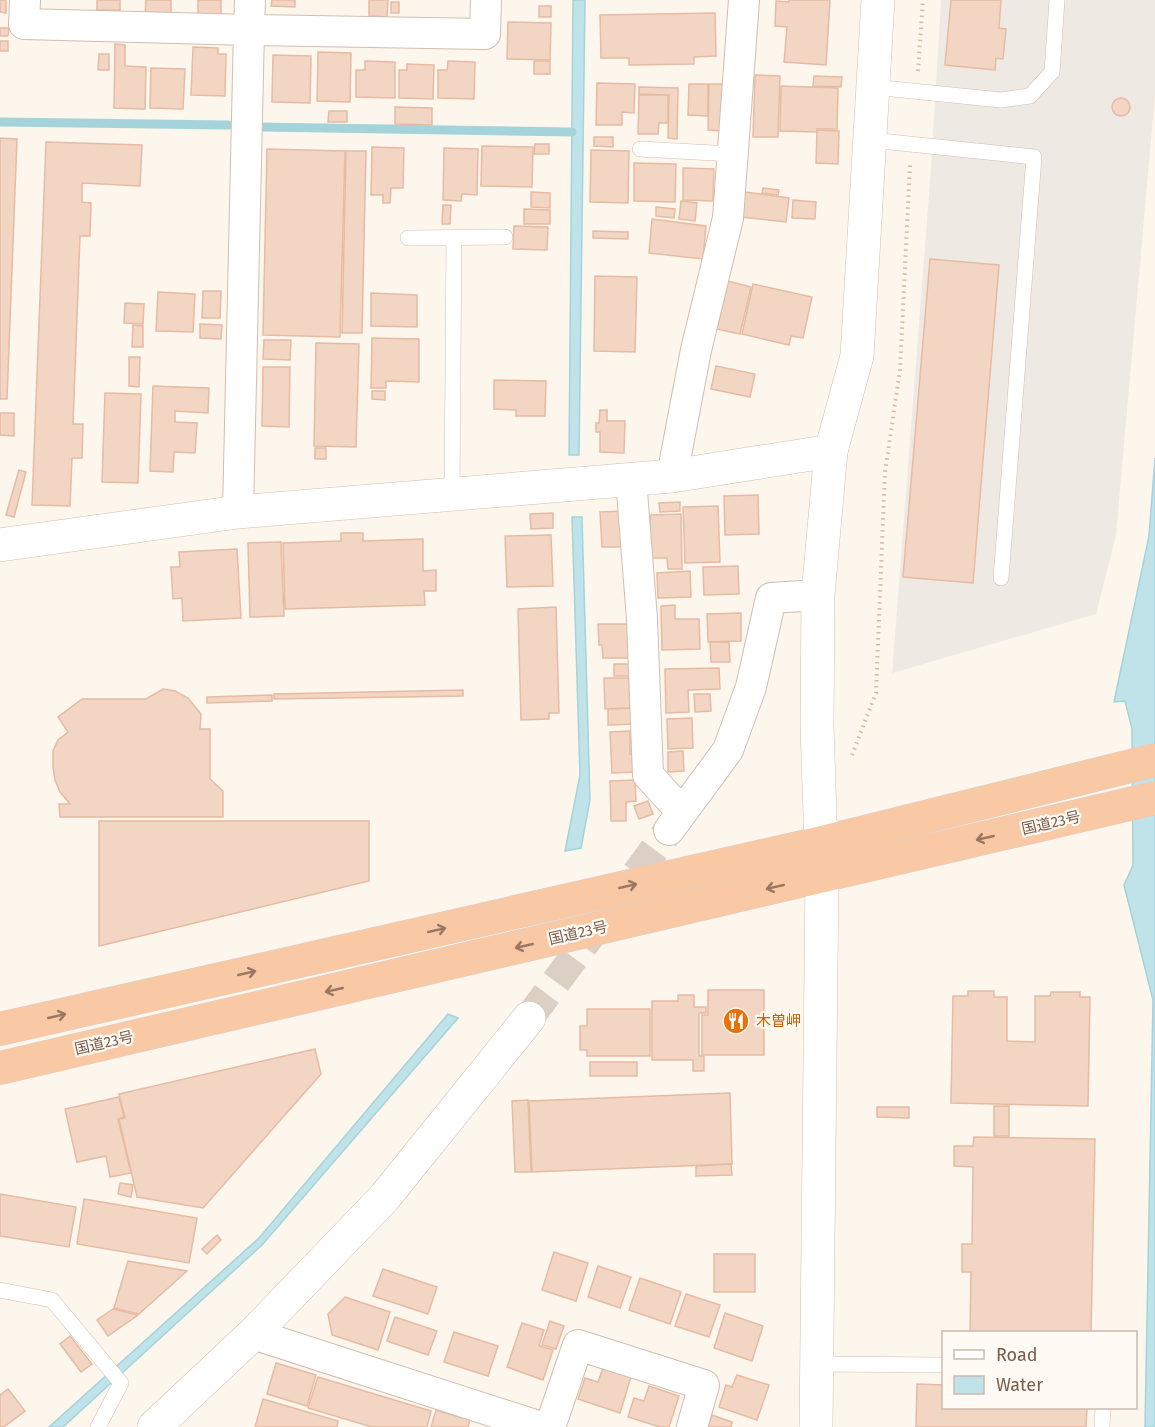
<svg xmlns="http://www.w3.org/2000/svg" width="1155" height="1427" font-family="'Fira Sans','Noto Sans JP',sans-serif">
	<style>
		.industrial { fill: #efe9e4 }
		.water { fill: #bfe3e8; stroke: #a5d3da; stroke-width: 1.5 }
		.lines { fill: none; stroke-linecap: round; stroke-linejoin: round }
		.stream { stroke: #a5d3da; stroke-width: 9 }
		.building { fill: #f3d5c3; stroke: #e6bba3; stroke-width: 1.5 }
		.minor-tunnel { stroke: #dcd0c4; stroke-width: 30; stroke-dasharray: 30 15; stroke-linecap: butt }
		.service-casing { stroke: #d1beb0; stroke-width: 16 }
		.minor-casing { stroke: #d1beb0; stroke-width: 32 }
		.tertiary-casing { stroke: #d1beb0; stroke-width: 34 }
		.trunk-casing { stroke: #dad1cd; stroke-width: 34 }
		.path { stroke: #d9b8a5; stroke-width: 4; stroke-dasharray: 1.5 4.5; stroke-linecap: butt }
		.service { stroke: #fff; stroke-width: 15 }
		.minor { stroke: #fff; stroke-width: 30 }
		.tertiary { stroke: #fff; stroke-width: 33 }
		.trunk { stroke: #f9c8a4; stroke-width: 33 }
		.oneway { stroke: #9a7763 }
		.labels { text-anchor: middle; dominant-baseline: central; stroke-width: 4.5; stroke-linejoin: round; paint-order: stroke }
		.street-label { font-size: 15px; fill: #7a5c4d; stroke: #fffaf3 }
		.food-label { font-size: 15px; fill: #c56008; stroke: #fffaf3; text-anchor: start }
	</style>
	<rect width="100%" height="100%" fill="#fdf6ec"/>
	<path class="industrial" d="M941,0H1155V95L1116,535L1096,614L892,673L931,168Z"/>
	<g class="water">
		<path d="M573,0H585L579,455H569Z"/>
		<path d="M1155,458V1427H1145L1153,1000L1124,885L1133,865L1132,729L1125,701L1114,702L1149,536Z"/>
		<path d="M572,517H582L590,800L581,848L565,851L580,775Z"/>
		<path d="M448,1014L458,1018L262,1245L63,1427H49L259,1238Z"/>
	</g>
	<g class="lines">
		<g class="stream">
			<path d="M0,122L228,125"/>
			<path d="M260,127L572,132"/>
		</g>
	</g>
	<g class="building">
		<path d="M0,0H6V13L0,12Z"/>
		<rect x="97" y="0" width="23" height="10"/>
		<path d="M146,0H171V14H145Z"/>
		<rect x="198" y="0" width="23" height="14"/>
		<path d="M272,0H295V7L271,6Z"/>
		<path d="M369,0H388L387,17L369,16Z"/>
		<path d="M789,0H830L826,65L784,62L787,27L775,26L776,1L789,2Z"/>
		<path d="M951,0H1001L999,28L1006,29L1003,59L996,58L995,70L945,65Z"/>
		<rect x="391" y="2" width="8" height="11"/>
		<rect x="539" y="6" width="12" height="11"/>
		<path d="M715,13L716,56L694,57V64L629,65V58H601L600,15Z"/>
		<path d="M508,22L551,23L550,60L507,59Z"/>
		<path d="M0,28H9L8,36H0Z"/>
		<rect x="0" y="41" width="8" height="10"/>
		<path d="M115,44L125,45V66L146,67L145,109L114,108Z"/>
		<path d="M193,47L218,48V54H226L225,96L191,95Z"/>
		<path d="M318,52L351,53L350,102L317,101Z"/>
		<path d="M99,54H109V70H98Z"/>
		<path d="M273,55L311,56L310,103L272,102Z"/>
		<path d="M365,61L395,62V98L356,97V70H365Z"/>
		<path d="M448,61L475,62L474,99L438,98V70H447Z"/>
		<rect x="534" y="61" width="16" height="13"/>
		<path d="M407,64L434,65L433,99L399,98V70H407Z"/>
		<path d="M151,68L185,69L183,109L150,108Z"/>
		<path d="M755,75L780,76L778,137H753Z"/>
		<path d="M814,76L842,77L841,87L813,86Z"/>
		<path d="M597,83L635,84L634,113L622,112V125H596Z"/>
		<path d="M689,84H708V116L688,115Z"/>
		<path d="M709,84H724L723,131L708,130Z"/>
		<path d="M781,86L838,88L837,129H817V132L780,131Z"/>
		<path d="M639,87L678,88L677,139L668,138L669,95L639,94Z"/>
		<path d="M639,95H668V123H659L658,134H638Z"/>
		<circle cx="1121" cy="107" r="9"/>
		<path d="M395,107L432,108V125L395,124Z"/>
		<path d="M329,111H347V122H328Z"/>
		<path d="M817,130L839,131L838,164L816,163Z"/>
		<path d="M594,137H613V147L594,146Z"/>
		<path d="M0,138L17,139L7,399H0Z"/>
		<path d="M46,142L142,145L140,186L82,183V202L91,203L90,236H80L73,424H83L82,458H72L70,506L32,505Z"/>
		<path d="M535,144H549V154H534Z"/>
		<path d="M482,146L533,147L532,187L481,186Z"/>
		<path d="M372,147L404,148L403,188H391L390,203H383V195H371Z"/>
		<path d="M444,148L478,149L477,195L462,194L461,201L443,200Z"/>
		<path d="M267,149L345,151L340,337L263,335Z"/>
		<path d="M591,150L629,151L628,203L590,202Z"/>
		<path d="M346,151H366L362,333H342Z"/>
		<path d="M634,163L676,164L675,202L634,201Z"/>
		<path d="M683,168L714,169L713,201L683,200Z"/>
		<path d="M763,188L779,190L778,195L762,193Z"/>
		<path d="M531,192L550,193V208L531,207Z"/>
		<path d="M745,192L789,198L786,222L741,217Z"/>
		<path d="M793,200L816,202L815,219L792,218Z"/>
		<path d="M681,201L697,203L695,221L679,219Z"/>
		<path d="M443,205H451L450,224H442Z"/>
		<path d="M656,207L675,209L674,218L656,216Z"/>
		<path d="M524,209L550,210V224H524Z"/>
		<path d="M652,219L706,226L703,259L649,253Z"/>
		<path d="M514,226L548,227L547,250L513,249Z"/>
		<path d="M593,231L628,232V239L593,238Z"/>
		<path d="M930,259L999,265L973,583L903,577Z"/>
		<path d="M595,276L637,277L635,352L594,351Z"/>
		<path d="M728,281L751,287L740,334L717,329Z"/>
		<path d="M753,284L812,297L803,338L791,336L789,345L742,334Z"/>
		<path d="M203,291H221L220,318H202Z"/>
		<path d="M158,292L195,294L193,332L156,331Z"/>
		<path d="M371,293L417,295V327L371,326Z"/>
		<path d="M125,303L144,304L143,324L124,323Z"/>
		<path d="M200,324L222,325L221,339L200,338Z"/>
		<path d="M133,325L143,326V347H132Z"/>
		<path d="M372,338L419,339V382L386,381V388H371Z"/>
		<path d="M264,340H291L290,360L263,359Z"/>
		<path d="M316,343L359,344L356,447L314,446Z"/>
		<path d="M129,357H140L139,387L129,386Z"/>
		<path d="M716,366L755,374L750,397L711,389Z"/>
		<path d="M263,367H290L289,427L262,426Z"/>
		<path d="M494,380L546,381L545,416H516V410L494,409Z"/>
		<path d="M153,386L209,388L208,413L175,411V422L197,423L195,453L174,452L173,472L150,471Z"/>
		<path d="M372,391H385V400L372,399Z"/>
		<path d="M105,393L141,394L138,483L102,482Z"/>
		<path d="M600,410H607V421H625L624,453L600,452V432H596V423H599Z"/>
		<path d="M0,413H14V436L0,435Z"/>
		<rect x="315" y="448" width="11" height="11"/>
		<path d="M19,470L26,472L14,517L6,515Z"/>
		<path d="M758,495L759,534L725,535L724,496Z"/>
		<path d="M680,502V511L660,512L659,503Z"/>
		<path d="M718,506L720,562L685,563L683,507Z"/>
		<path d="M624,511L625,547H602L600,512Z"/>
		<path d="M553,513V528L531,529L530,514Z"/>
		<path d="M681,514L682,569H668L667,558H651L650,515Z"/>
		<path d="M341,533H363V541L423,539V571L436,570V591H424L425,605L285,609L283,543L341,541Z"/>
		<path d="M551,535L553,586L507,587L505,536Z"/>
		<path d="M281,542L284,616L250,617L248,543Z"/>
		<path d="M237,549L241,618L183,621L182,598L173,599L171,567H180L179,552Z"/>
		<path d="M738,566L739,594L704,595L703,567Z"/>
		<path d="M690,571L691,597L658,598L657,573Z"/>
		<path d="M675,605V619H699L700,649L662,650L661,606Z"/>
		<path d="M556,607L559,713H549V719L521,720L518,609Z"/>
		<path d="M741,613V641L708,642L707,614Z"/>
		<path d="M598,624H628L629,658H603L602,645H599Z"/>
		<path d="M710,642H729L730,662H711Z"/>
		<path d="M614,664H632L633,676H614Z"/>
		<path d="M719,668L720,689L688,690L689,712L666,713L665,669Z"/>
		<path d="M604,678H629L630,708L605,709Z"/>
		<path d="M163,689L175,691L188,698L201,714L200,729H210V779L223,791V817H60L59,804H70L60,792L55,780L53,767V751L58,740L68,732L58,717L82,699H146Z"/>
		<path d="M463,690V696L274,699V694Z"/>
		<path d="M694,694H710L711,711L695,712Z"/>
		<path d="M272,695V701L207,703V697Z"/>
		<path d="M635,708L636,724L608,725V709Z"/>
		<path d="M692,718L693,748L668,749L667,719Z"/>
		<path d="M630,731V754L636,753L637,772L612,773L610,732Z"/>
		<path d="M683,751L684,771L668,772V752Z"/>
		<path d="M635,780L636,801L626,802V821H611L610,781Z"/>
		<path d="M648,801L653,814L639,819L634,806Z"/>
		<path d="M99,821H369V881L99,946Z"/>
		<path d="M708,990H764V1055H702V1015H708Z"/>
		<path d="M968,991H994V997H1007V1041L1035,1042V996H1050L1051,992H1080V997H1090L1088,1106L951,1103L953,996H968Z"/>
		<path d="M678,995H694V1007H706V1013H699V1056H704V1071H693V1060H652V1001H678Z"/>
		<path d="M587,1009H650V1056H587V1050H580V1026H587Z"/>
		<path d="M315,1049L321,1074L203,1208L137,1197L119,1119L125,1118L119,1094Z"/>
		<rect x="590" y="1062" width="47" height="14"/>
		<path d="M730,1093L732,1164L532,1172L529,1101Z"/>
		<path d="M119,1097L124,1117L118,1119L131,1173L110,1177L106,1156L77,1162L65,1109Z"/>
		<path d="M528,1100L531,1172H515L512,1101Z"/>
		<rect x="994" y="1106" width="15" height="30"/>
		<path d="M877,1107H909V1118L877,1117Z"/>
		<path d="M974,1137L1095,1139L1091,1332H970L971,1272H962V1244H972L973,1167L954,1166V1146H973Z"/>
		<path d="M731,1164L732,1175L696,1176V1166Z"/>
		<path d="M120,1183L133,1185L131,1197L118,1194Z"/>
		<path d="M0,1194L76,1207L69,1247L0,1236Z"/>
		<path d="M84,1199L197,1218L189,1263L77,1244Z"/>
		<path d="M217,1235L221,1240L207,1254L202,1249Z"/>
		<path d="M554,1252L588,1263L576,1301L542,1290Z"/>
		<rect x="714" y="1254" width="41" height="38"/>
		<path d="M128,1261L187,1271L139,1314L114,1308Z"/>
		<path d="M598,1266L631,1277L620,1308L588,1297Z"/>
		<path d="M383,1269L437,1287L428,1314L373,1296Z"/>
		<path d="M640,1278L681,1292L670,1324L629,1310Z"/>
		<path d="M686,1294L720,1305L709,1337L675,1326Z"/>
		<path d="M345,1297L390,1312L378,1350L332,1335L328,1314Z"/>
		<path d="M113,1309L138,1315L108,1336L97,1320Z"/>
		<path d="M725,1313L763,1326L752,1361L714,1348Z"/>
		<path d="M395,1317L437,1331L428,1355L387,1341Z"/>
		<path d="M550,1321L564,1326L556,1349L542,1345Z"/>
		<path d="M522,1323L544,1330L539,1346L553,1350L543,1380L507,1367Z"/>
		<path d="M454,1332L498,1346L488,1376L444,1362Z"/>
		<path d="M70,1336L92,1364L81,1372L60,1344Z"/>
		<path d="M276,1363L316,1375L307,1406L267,1394Z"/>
		<path d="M603,1368L631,1377L620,1413L578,1399L585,1378L598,1382Z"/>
		<path d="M737,1375L769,1385L757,1420L719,1407L726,1385L732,1387Z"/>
		<path d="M318,1377L431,1411L427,1427H372L308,1408Z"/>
		<path d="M917,1384L944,1385V1408H1087L1086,1427H916Z"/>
		<path d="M649,1386L679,1396L669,1427H660L628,1417L634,1398L644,1401Z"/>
		<path d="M8,1389L25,1411L4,1427H0V1395Z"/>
		<path d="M263,1399L338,1421L337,1427H255Z"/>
		<path d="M436,1410L470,1420L468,1427H431Z"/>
		<path d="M712,1415L732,1422L731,1427H708Z"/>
	</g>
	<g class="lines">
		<path class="minor-tunnel" d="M529,1018L669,830"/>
		<g class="service-casing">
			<g id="service">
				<path d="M873,87L1001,100L1030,96L1052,72L1057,0"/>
				<path d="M871,140L1034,157L1001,578"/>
				<path d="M640,149L733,154"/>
				<path d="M408,238L505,237"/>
				<path d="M452,494L454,238"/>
				<path d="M0,1290L52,1300L121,1383L98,1427"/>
				<path d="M817,1364L944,1365"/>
				<path d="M1102,1427L1103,1408"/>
			</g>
		</g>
		<g class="minor-casing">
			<g id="minor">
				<path d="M25,0L24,24L249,30L238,512"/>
				<path d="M250,0L249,30L485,34L486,0"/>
				<path d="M672,476L696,350L728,218L744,0"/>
				<path d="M631,479L642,619L648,775L682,812"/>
				<path d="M669,830L728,750L751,687L771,598L818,595"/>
				<path d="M253,1334L541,1427"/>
				<path d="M550,1427L578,1345L704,1385L692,1427"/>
			</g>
		</g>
		<g class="tertiary-casing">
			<g id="tertiary">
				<path d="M0,545L238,512L672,476L831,451"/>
				<path d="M154,1427L253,1334L384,1198L529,1018"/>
				<path d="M816,1427L822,876L817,726L818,595L831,451L857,356L878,0"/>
			</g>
		</g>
		<g class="trunk-casing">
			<g id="trunk">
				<path d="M0,1029L820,843L1155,760"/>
				<path d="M0,1068L1155,798"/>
			</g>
		</g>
		<g class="path">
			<path d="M918,71L923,0"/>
			<path d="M852,755L876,693L885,472L900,370L910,165"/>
		</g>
		<use href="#service" class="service"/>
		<use href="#minor" class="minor"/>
		<use href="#tertiary" class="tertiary"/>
		<use href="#trunk" class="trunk"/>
	</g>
	<defs><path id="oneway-shaft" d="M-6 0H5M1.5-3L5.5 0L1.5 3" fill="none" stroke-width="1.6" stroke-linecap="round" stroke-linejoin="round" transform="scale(1.5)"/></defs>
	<g class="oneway">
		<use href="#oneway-shaft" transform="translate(985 838) rotate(167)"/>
		<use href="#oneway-shaft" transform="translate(628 886) rotate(-13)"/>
		<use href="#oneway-shaft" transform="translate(775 887) rotate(167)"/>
		<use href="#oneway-shaft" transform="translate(437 930) rotate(-13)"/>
		<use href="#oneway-shaft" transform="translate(524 946) rotate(167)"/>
		<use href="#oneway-shaft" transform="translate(247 973) rotate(-13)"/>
		<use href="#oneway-shaft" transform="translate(334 990) rotate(167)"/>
		<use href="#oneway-shaft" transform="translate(57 1016) rotate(-13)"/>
	</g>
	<defs>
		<g id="restaurant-disc" transform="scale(1.35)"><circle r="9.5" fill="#e8710a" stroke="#fffaf3"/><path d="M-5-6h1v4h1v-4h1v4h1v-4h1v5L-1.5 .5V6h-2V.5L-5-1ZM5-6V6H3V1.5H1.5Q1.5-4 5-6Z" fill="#fff"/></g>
	</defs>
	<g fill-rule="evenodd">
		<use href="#restaurant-disc" x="736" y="1021"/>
	</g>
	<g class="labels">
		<g class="street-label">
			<text transform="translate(1051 823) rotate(-13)">国道23号</text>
			<text transform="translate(578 933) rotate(-13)">国道23号</text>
			<text transform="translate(104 1043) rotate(-13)">国道23号</text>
		</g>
		<g class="food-label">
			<text x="756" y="1021">木曽岬</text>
		</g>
	</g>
	<rect x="942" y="1331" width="195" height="78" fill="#fffaf3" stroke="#cabbb1" stroke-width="1.5"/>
	<rect x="954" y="1350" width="30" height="9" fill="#ffffff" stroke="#cabbb1" stroke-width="1.5"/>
	<text x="996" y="1361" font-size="18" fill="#7a5c4d">Road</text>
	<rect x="954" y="1376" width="30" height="18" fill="#bfe3e8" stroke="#cabbb1" stroke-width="1.5"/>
	<text x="996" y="1391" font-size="18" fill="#7a5c4d">Water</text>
</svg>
